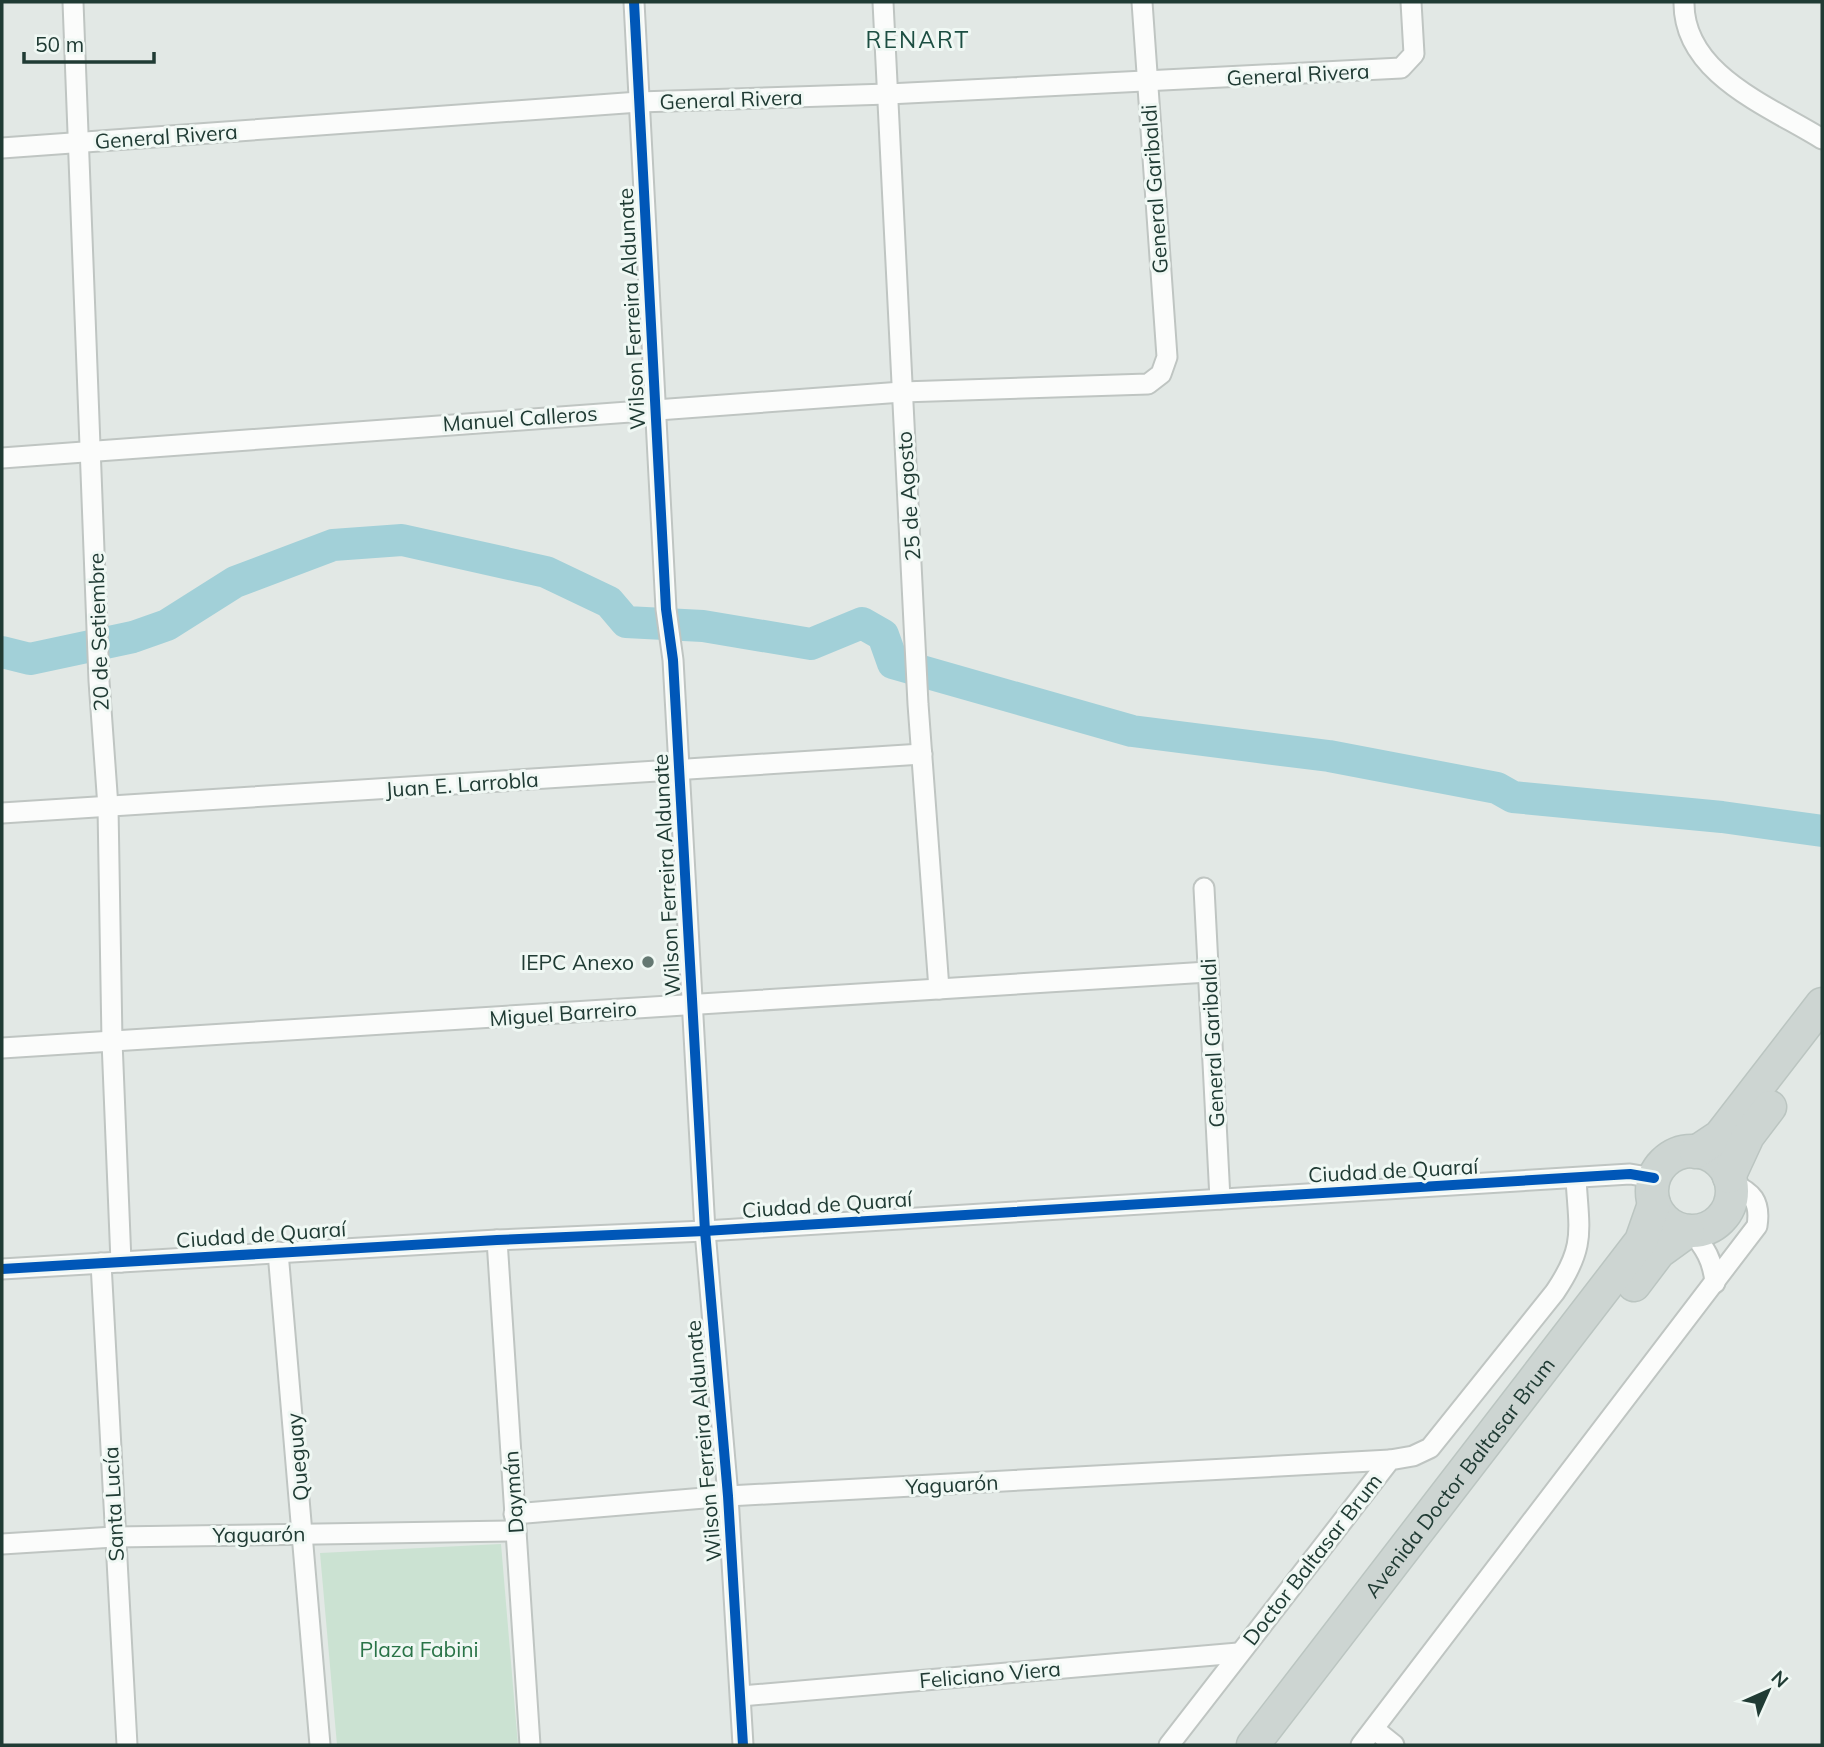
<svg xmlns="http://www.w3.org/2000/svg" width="1824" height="1747" font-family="Mulish,sans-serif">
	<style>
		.green { fill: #cbe2d2 }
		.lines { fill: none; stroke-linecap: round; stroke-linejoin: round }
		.river { stroke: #a2d0d8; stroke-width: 32 }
		.minor-casing { stroke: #bfc5c2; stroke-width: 23 }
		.primary-casing { stroke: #bbc5c1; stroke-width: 35 }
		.minor { stroke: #fbfcfb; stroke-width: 19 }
		.primary { stroke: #cdd5d2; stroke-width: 32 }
		.cycleway-casing { stroke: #f0f8f4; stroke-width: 15 }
		.cycleway { stroke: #0057b8; stroke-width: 10 }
		.poi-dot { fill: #647872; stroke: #f0f8f4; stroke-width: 2.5 }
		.labels { text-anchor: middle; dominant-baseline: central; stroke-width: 6; stroke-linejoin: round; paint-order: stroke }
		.street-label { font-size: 21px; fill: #203b34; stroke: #f0f8f4 }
		.poi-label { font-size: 21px; fill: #203b34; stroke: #f0f8f4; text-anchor: end }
		.park-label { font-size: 21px; fill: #297347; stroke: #f0f8f4 }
		.neighbourhood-label { font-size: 23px; letter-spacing: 2px; fill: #1c4e42; stroke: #f0f8f4 }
	</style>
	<rect width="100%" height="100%" fill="#e2e8e5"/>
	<path class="green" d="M501,1544L518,1745H337L320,1553Z"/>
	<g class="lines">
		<path class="river" d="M2,652L30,659L133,637L167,625L235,582L333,545L402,540L546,572L609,602L626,622L703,626L811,644L862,623L883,635L893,663L1132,731L1329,756L1497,788L1513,797L1722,817L1822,831"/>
		<g class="minor-casing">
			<g id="minor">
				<path d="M73,2L99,681L108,807L112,1041L121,1262"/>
				<path d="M634,2L666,609L673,660L705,1231L728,1496L743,1745"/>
				<path d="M883,2L918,704L939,989"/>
				<path d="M1684,2C1683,74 1769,106 1822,139"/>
				<path d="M2,148L639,102L888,94L1401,68L1414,54L1411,2"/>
				<path d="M2,458L902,392L1148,384L1161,374L1167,357L1142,2"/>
				<path d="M2,813L922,754"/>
				<path d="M1204,888L1220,1199"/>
				<path d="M2,1048L1208,972"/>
				<path d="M1691,1231C1705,1248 1713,1260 1715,1283"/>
				<path d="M497,1240L530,1745"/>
				<path d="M278,1252L320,1745"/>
				<path d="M101,1263L127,1745"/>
				<path d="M2,1269L497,1240L705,1231L1630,1174L1654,1178"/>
				<path d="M514,1514L728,1496L1390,1460"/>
				<path d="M2,1544L114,1537L516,1531"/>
				<path d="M741,1696L1238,1653"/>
				<path d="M1374,1729L1394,1745"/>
				<path d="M1169,1745L1390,1460L1413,1456L1430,1448L1555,1292C1586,1246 1579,1231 1576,1179"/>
				<path d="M1361,1745L1757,1226C1761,1201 1752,1192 1731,1183"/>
			</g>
		</g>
		<g class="primary-casing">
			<g id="primary">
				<circle cx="1692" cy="1191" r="40"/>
				<path d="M1696,1152L1720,1136L1822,1004"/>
				<path d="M1729,1177L1748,1136L1770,1107"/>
				<path d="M1634,1285L1659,1252L1688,1231"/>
				<path id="s1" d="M1253,1745L1641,1241L1654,1204"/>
			</g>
		</g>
		<use href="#minor" class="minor"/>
		<use href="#primary" class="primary"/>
		<g class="cycleway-casing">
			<g id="cycleway">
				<path d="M634,2L666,609L673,660L705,1231L728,1496L743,1745"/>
				<path d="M2,1269L497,1240L705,1231L1630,1174L1654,1178"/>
			</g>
		</g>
		<use href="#cycleway" class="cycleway"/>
	</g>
	<circle class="poi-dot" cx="648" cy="962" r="7"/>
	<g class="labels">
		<g class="street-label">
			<text transform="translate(1298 74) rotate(-3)">General Rivera</text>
			<text transform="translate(731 99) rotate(-2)">General Rivera</text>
			<text transform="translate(166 136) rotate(-4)">General Rivera</text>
			<text transform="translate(1154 189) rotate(-94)">General Garibaldi</text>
			<text transform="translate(631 309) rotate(-93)">Wilson Ferreira Aldunate</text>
			<text transform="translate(520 418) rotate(-4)">Manuel Calleros</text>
			<text transform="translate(908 496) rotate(-94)">25 de Agosto</text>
			<text transform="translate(98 632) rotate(-92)">20 de Setiembre</text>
			<text transform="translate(462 784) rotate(-4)">Juan E. Larrobla</text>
			<text transform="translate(666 875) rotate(-93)">Wilson Ferreira Aldunate</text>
			<text transform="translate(563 1013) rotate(-4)">Miguel Barreiro</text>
			<text transform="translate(1212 1043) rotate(-93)">General Garibaldi</text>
			<text transform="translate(1393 1170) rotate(-3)">Ciudad de Quaraí</text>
			<text transform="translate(827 1204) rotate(-4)">Ciudad de Quaraí</text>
			<text transform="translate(261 1234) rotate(-4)">Ciudad de Quaraí</text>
			<text transform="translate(703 1441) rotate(-95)">Wilson Ferreira Aldunate</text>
			<text transform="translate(297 1457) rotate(-95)">Queguay</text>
			<text stroke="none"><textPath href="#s1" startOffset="338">Avenida Doctor Baltasar Brum</textPath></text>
			<text transform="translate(952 1484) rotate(-3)">Yaguarón</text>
			<text transform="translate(513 1492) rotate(-94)">Daymán</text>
			<text transform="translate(113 1504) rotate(-93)">Santa Lucía</text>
			<text transform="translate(259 1534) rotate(-1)">Yaguarón</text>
			<text transform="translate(1312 1559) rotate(-52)">Doctor Baltasar Brum</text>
			<text transform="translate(990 1674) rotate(-5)">Feliciano Viera</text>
		</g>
		<g class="poi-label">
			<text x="634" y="962">IEPC Anexo</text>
		</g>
		<g class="park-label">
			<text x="419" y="1649">Plaza Fabini</text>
		</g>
		<g class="neighbourhood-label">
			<text x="918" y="39">RENART</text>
		</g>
	</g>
	<rect width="1824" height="1747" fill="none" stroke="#203b34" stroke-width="7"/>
	<g transform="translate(1768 1691) rotate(45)" stroke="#f0f8f4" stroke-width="5" paint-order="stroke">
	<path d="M0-5L12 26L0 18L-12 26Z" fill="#203b34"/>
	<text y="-10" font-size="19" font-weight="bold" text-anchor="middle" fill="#203b34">N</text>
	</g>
	<path d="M24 52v10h130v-10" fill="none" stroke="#203b34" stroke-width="3.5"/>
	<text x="35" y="52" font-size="21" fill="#203b34" stroke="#f0f8f4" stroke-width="5" paint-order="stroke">50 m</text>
</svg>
